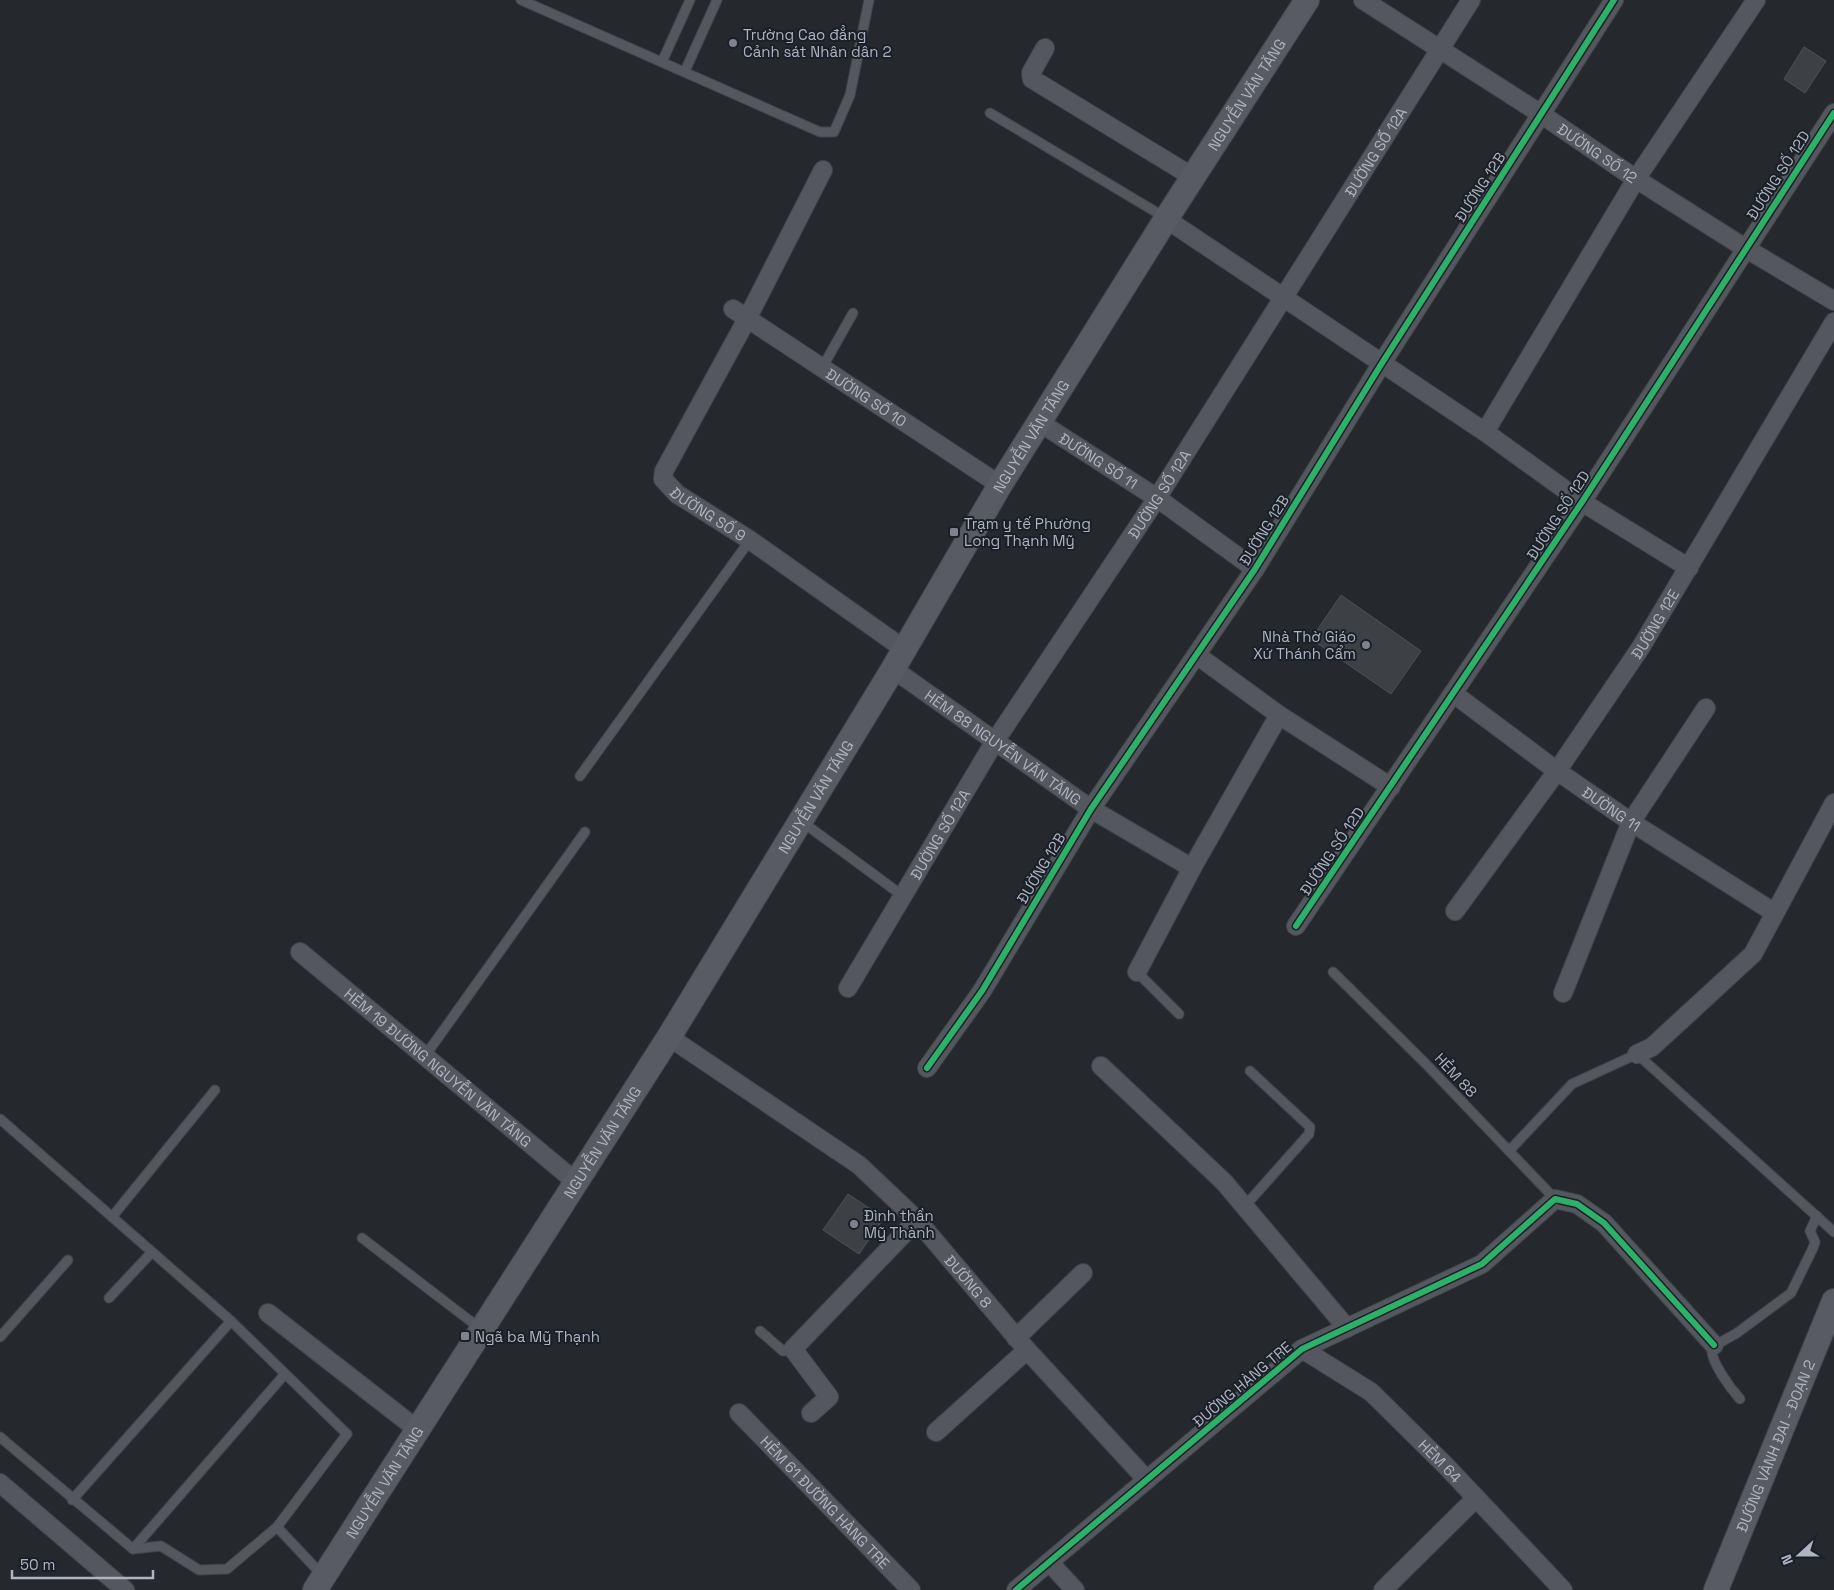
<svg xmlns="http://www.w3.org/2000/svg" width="1834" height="1590" font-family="'Space Grotesk',sans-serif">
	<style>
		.building { fill: #3d4045; stroke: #4d5056 }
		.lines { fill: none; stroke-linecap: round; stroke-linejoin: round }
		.lane-casing { stroke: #424549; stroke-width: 11 }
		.street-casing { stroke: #424549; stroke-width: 20 }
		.secondary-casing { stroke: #424549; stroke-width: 26 }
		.lane { stroke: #54575d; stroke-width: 9 }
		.street { stroke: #54575d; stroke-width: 18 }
		.secondary { stroke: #585c62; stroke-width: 24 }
		.cycleway-casing { stroke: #1a1f28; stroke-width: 9 }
		.cycleway { stroke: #2db169; stroke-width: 6 }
		.poi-dot { fill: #7e838d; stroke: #1a1f28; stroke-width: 2 }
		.labels { text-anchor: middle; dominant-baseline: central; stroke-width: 4; stroke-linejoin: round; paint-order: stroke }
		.poi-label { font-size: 15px; fill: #aeb4c0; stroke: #1a1f28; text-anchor: start }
		.street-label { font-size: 15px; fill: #aeb4c0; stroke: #1a1f28 }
	</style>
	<rect width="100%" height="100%" fill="#25292e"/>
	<g class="building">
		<path d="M1804,47L1826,61L1805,93L1784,79Z"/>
		<path d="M1341,595L1421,651L1391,694L1311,639Z"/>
		<path d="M848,1194L884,1218L859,1254L823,1230Z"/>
	</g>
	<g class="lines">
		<g class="lane-casing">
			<g id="lane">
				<path d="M521,0L820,132H834L850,95L869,0"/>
				<path d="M662,62L690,0"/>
				<path d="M685,71L717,0"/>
				<path d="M990,113L1166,218"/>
				<path d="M822,368L853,313"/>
				<path d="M580,776L750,540"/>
				<path d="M801,821L903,896"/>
				<path d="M1137,972L1179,1014"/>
				<path d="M1333,972L1425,1063L1555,1199"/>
				<path d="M425,1056L585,832"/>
				<path d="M0,1119L231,1321L347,1434L277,1527L227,1569L199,1570L161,1546L133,1549L0,1437"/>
				<path d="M1509,1151L1572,1084L1637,1054L1834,1232"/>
				<path d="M1245,1206L1309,1134L1310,1127L1250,1071"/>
				<path d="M112,1217L215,1090"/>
				<path d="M362,1238L482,1330"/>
				<path d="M109,1298L152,1252"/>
				<path d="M760,1331L783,1351L793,1349"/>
				<path d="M0,1337L68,1260"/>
				<path d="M1740,1399C1731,1389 1709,1360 1712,1347L1737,1333L1791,1293L1813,1248L1815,1242L1810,1231L1817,1216"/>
				<path d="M72,1500L231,1321"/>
				<path d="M277,1527L323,1576"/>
				<path d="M133,1549L285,1374"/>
			</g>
		</g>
		<g class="street-casing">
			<g id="street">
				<path id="s1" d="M1363,0L1541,114L1636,179L1745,248L1834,301"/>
				<path d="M1045,48L1031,73L1032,79L1193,177"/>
				<path id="s2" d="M823,170L747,319L664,471L663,479L677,494L750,540L904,649"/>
				<path d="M1166,219L1485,432L1582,502L1689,568"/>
				<path id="s3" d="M733,309L1000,485"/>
				<path id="s4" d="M1039,422L1157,498L1255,569"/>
				<path d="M1485,432L1636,179L1756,0"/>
				<path d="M1198,656L1279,715L1391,787"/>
				<path id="s5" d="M893,669L1091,809L1192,868"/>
				<path id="s6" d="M1454,694L1557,771L1631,822L1775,913"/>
				<path id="s7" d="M1455,911L1557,771L1641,647L1834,322"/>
				<path d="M1296,926L1582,502L1834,113"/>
				<path id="s8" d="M300,952L576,1182"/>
				<path d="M1137,972L1192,868L1279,715"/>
				<path id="s9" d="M848,988L995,741L1157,498L1471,0"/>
				<path d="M1563,993L1631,822L1706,708"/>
				<path id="s10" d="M669,1037L859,1165L917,1220L1027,1350L1147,1480"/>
				<path d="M1637,1054L1652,1047L1753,954L1834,803"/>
				<path d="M1101,1066L1224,1182L1347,1328"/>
				<path d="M927,1068L982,991L1091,809L1255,569L1382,363L1614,0"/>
				<path d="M268,1313L418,1430"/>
				<path d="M1016,1338L1083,1273"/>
				<path id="s11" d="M1302,1349L1371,1392L1446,1466L1563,1590"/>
				<path id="s12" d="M739,1413L911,1590"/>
				<path d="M811,1413L829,1397L793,1349L917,1220"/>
				<path d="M936,1432L1027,1350"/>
				<path d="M0,1483L125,1590"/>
				<path d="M1049,1562L1075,1590"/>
				<path d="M1016,1590L1302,1349L1482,1264L1555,1199L1577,1204L1604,1223L1714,1345"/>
				<path d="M1383,1590L1476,1498"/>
			</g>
		</g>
		<g class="secondary-casing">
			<g id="secondary">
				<path id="s13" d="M315,1590L669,1037L893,669L1000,485L1166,219L1307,0"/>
				<path id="s14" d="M1716,1590L1834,1301"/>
			</g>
		</g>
		<use href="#lane" class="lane"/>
		<use href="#street" class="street"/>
		<use href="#secondary" class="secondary"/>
		<g class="cycleway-casing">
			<g id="cycleway">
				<path d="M1296,926L1582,502L1834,113"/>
				<path d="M927,1068L982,991L1091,809L1255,569L1382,363L1614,0"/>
				<path d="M1016,1590L1302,1349L1482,1264L1555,1199L1577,1204L1604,1223L1714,1345"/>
			</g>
		</g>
		<use href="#cycleway" class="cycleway"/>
	</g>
	<g class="poi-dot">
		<circle cx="733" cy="43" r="5"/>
		<rect x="949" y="527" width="10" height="10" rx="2.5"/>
		<circle cx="1366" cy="645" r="5"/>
		<circle cx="854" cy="1224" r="5"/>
		<rect x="460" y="1331" width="10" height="10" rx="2.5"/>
	</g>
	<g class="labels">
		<g class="poi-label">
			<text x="743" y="34">Trường Cao đẳng<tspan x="743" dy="17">Cảnh sát Nhân dân 2</tspan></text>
			<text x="964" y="523">Trạm y tế Phường<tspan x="964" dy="17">Long Thạnh Mỹ</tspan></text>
			<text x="1356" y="636" text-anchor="end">Nhà Thờ Giáo<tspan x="1356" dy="17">Xứ Thánh Cẩm</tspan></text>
			<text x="864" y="1215">Đình thần<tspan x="864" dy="17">Mỹ Thành</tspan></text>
			<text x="475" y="1336">Ngã ba Mỹ Thạnh</text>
		</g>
		<g class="street-label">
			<text stroke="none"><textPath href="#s13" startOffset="1762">NGUYỄN VĂN TĂNG</textPath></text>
			<text stroke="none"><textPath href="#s9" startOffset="989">ĐƯỜNG SỐ 12A</textPath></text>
			<text stroke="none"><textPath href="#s1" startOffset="280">ĐƯỜNG SỐ 12</textPath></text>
			<text transform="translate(1778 175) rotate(-57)">ĐƯỜNG SỐ 12D</text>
			<text transform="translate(1480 187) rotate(-57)">ĐƯỜNG 12B</text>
			<text stroke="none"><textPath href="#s3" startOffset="160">ĐƯỜNG SỐ 10</textPath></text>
			<text stroke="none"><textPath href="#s13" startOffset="1358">NGUYỄN VĂN TĂNG</textPath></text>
			<text stroke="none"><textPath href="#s4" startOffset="71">ĐƯỜNG SỐ 11</textPath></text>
			<text stroke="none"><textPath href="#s9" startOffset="584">ĐƯỜNG SỐ 12A</textPath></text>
			<text stroke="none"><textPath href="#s2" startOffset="406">ĐƯỜNG SỐ 9</textPath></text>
			<text transform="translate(1558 515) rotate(-57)">ĐƯỜNG SỐ 12D</text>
			<text transform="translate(1264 530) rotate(-58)">ĐƯỜNG 12B</text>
			<text stroke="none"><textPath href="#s7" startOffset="350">ĐƯỜNG 12E</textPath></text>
			<text stroke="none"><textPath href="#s5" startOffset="135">HẺM 88 NGUYỄN VĂN TĂNG</textPath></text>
			<text stroke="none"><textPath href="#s13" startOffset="938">NGUYỄN VĂN TĂNG</textPath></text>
			<text stroke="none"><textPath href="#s6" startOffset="195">ĐƯỜNG 11</textPath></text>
			<text stroke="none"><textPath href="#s9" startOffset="179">ĐƯỜNG SỐ 12A</textPath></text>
			<text transform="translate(1332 851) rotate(-56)">ĐƯỜNG SỐ 12D</text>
			<text transform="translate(1041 868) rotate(-59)">ĐƯỜNG 12B</text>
			<text stroke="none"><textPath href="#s8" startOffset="180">HẺM 19 ĐƯỜNG NGUYỄN VĂN TĂNG</textPath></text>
			<text transform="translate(1456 1075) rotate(47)">HẺM 88</text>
			<text stroke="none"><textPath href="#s13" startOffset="532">NGUYỄN VĂN TĂNG</textPath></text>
			<text stroke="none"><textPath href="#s10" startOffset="389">ĐƯỜNG 8</textPath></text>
			<text transform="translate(1242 1384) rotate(-40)">ĐƯỜNG HÀNG TRE</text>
			<text stroke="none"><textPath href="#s14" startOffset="156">ĐƯỜNG VÀNH ĐAI - ĐOẠN 2</textPath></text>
			<text stroke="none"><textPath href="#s11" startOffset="179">HẺM 64</textPath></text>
			<text stroke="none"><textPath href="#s13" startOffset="128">NGUYỄN VĂN TĂNG</textPath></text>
			<text stroke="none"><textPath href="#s12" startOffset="124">HẺM 61 ĐƯỜNG HÀNG TRE</textPath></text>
		</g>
	</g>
	<g transform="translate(1799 1555) rotate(249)" stroke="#1a1f28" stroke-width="4" paint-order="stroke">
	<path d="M0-4L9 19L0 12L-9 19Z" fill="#aeb4c0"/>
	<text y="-8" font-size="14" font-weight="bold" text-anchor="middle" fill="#aeb4c0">N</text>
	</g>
	<path d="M12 1570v8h141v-8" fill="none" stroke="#aeb4c0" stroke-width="2.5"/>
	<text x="20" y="1570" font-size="15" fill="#aeb4c0" stroke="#1a1f28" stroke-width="4" paint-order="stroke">50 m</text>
</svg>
